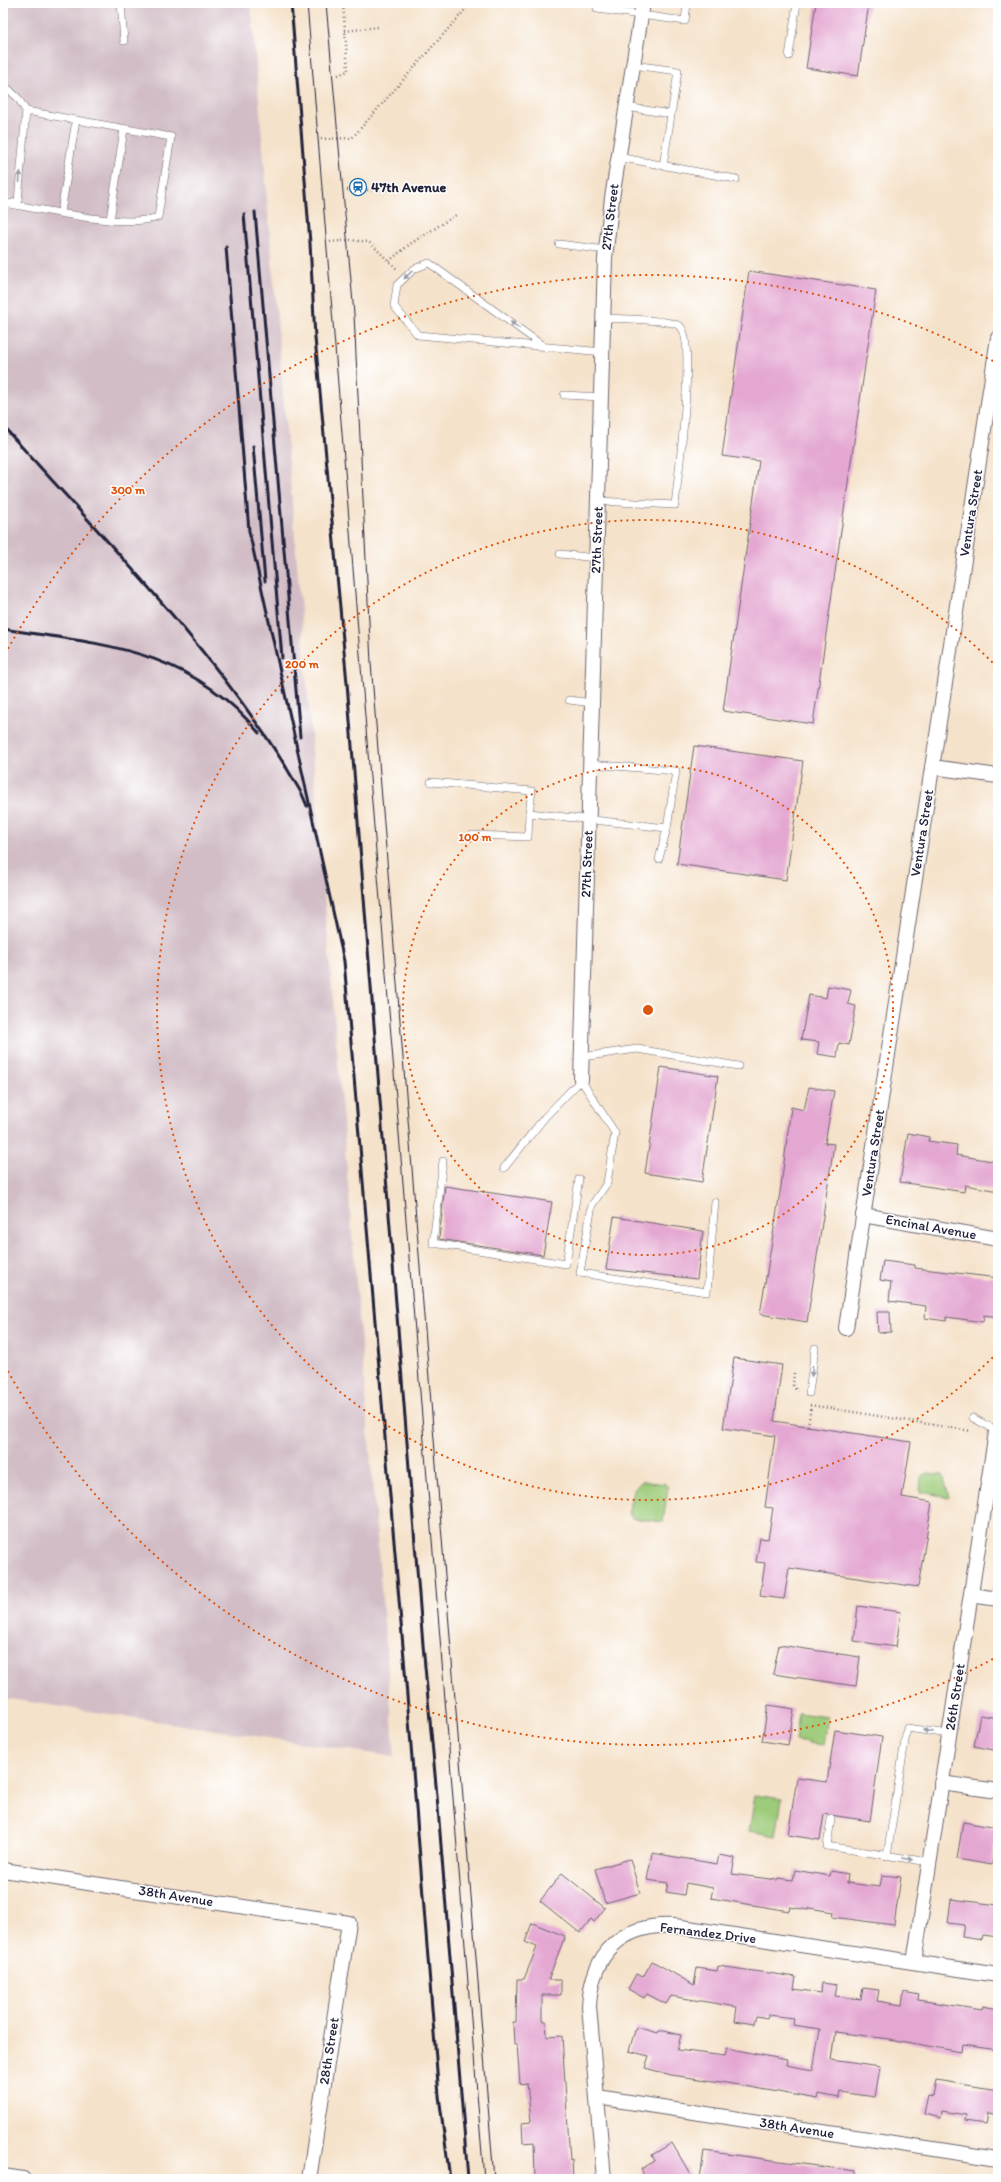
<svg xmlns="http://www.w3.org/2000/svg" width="1001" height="2182" font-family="Itim,sans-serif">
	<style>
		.industrial { fill: #d2bdc6 }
		.green { fill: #9dcb79; stroke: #60765a }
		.building { fill: #e4a7d2 }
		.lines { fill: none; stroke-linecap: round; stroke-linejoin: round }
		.lane-casing { stroke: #6c656d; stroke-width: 8 }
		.street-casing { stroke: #6c656d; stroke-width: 16 }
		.path { stroke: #6c656d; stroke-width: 2.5; stroke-dasharray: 1 3; stroke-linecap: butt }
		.lane { stroke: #fff; stroke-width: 7 }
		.street { stroke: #fff; stroke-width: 14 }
		.tram { stroke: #22223b; stroke-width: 1 }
		.rail { stroke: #22223b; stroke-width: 3 }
		.oneway { fill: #9c9ca7 }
		.ring { fill: none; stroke: #de560e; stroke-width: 2; stroke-dasharray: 2 4 }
		.labels { text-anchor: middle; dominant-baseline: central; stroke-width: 3; stroke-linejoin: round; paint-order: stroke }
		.poi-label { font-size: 14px; font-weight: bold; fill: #22223b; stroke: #fff; text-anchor: start }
		.street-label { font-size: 14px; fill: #22223b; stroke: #fff }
		.centre { fill: #de560e; stroke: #fff; stroke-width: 2 }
		.ring-label { font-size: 12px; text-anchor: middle; font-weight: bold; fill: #de560e; stroke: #fff; stroke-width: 3; stroke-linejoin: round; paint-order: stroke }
	</style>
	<rect width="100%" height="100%" fill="#fff"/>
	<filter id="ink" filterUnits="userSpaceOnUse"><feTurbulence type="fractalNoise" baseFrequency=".025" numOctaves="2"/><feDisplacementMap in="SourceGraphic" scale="8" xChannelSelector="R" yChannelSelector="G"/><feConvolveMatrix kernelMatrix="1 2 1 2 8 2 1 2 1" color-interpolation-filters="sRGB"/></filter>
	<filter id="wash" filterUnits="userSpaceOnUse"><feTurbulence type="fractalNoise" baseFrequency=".012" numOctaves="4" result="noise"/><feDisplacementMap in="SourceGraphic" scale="16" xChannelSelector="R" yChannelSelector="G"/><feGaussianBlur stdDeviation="0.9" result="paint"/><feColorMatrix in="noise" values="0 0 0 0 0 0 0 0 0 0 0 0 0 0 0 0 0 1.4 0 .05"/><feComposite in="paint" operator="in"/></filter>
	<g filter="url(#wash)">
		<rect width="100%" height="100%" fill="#f5e2ca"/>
		<path class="industrial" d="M3,3H251L395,1757L3,1698Z"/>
		<g class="green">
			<path d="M928,1473L943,1475L949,1497L920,1492L921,1477Z"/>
			<path d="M642,1481L665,1484L668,1487L663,1522L632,1518L628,1513L633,1491Z"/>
			<path d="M799,1713L827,1717L823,1745L795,1741Z"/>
			<path d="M755,1795L782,1799L776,1836L749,1831Z"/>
		</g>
		<g id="blocks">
			<g class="building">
				<path d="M816,3H869L858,76L806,68Z"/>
				<path d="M749,271L876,290L813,724L723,711L759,461L722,456Z"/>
				<path d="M694,746L803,761L786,880L677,864Z"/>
				<path d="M828,986L851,990L848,1004L856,1006L849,1045L839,1043L837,1057L817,1054L819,1042L801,1040L809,995L826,998Z"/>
				<path d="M661,1067L718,1076L702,1182L645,1173Z"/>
				<path d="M809,1087L834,1091L825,1143L834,1144L807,1322L760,1314L781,1186L791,1107L804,1110Z"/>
				<path d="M908,1133L929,1137L928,1141L957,1145L956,1155L998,1162V1191L965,1185L964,1192L900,1182Z"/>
				<path d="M445,1186L552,1202L543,1255L439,1239Z"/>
				<path d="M614,1217L703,1231L697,1279L606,1269Z"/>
				<path d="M883,1261L915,1265V1268L998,1278V1317L984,1315L983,1322L946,1317V1321L925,1318L926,1306L889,1301L891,1282L880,1280Z"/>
				<path d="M877,1312H890L891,1332L878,1333Z"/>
				<path d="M734,1358L782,1365L774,1421L911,1442L902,1497L932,1502L918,1587L789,1568L784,1599L760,1596L765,1563L756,1562L760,1538L768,1539L773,1508L765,1507L775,1436L723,1428Z"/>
				<path d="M858,1606L901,1612L896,1647L854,1641Z"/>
				<path d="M779,1645L860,1657L856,1686L773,1674Z"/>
				<path d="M768,1705L794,1709L788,1745L762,1741Z"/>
				<path d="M980,1715L998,1718V1751L974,1746Z"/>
				<path d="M835,1730L882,1737L870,1821L824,1814L820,1840L788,1835L797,1778L827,1782Z"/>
				<path d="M963,1822L998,1828L992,1865L957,1859Z"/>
				<path d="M652,1853L717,1864L719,1855L735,1858L732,1874L777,1880L778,1878L793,1880L795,1870L830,1876L831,1871L848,1874L847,1883L880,1887L882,1875L901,1877L894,1925L832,1917L833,1912L809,1908L808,1910L790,1907L789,1911L711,1898L713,1888L686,1883L684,1895L666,1892L668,1883L647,1880Z"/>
				<path d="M630,1859L640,1893L605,1903L595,1869Z"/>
				<path d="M562,1873L605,1908L594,1922L591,1919L580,1933L540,1901Z"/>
				<path d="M951,1899L998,1905V1937L983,1935L982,1939L962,1936L964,1925L948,1923Z"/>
				<path d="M532,1923L565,1936L548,1980H561V1995H542V2021H546L547,2037L562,2036L570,2160L572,2159L573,2179H535L534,2142L523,2143L522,2123L531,2122L527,2083L520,2084L517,2045H514L513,2022H516L517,1979H524L537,1947L525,1942Z"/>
				<path d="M652,1961L694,1985L697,1968L717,1971L718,1966L796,1977L794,1989L821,1993L822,1983L837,1985L835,1996L861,1999L863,1988L879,1990L877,2001L902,2005L904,1992L919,1995L918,2000L982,2010L983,2006L998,2009V2050L962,2045L961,2052L889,2039L835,2032L831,2060L880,2067L875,2097L840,2092L839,2098L819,2094L818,2099L721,2082L671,2075L645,2068L649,2056L629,2051L636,2027L658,2033L659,2031H664L681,2035L677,2050L725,2056L727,2048L787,2060L786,2065L813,2070L820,2029L793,2025L794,2018L768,2015L767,2018L756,2016L754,2024L735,2021L737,2007L671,1996L666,2004L647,1994L644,1998L628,1989L636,1974L643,1977Z"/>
				<path d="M936,2080L998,2090V2116L987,2114L985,2124L965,2121L966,2115L942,2111L941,2118L924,2114L928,2095L933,2096Z"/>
				<path d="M672,2143L693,2179H646L641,2169L655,2161L652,2155Z"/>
				<path d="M704,2151L855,2171V2179H700Z"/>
			</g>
		</g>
	</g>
	<g filter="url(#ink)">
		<use href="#blocks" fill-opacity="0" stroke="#6c656d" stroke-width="1"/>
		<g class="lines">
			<g class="lane-casing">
				<g id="lane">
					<path d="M121,3L124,41"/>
					<path d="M597,9L685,21L687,3"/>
					<path d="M789,56L797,3"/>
					<path d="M633,65L678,71L663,166"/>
					<path d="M3,84L18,98L26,111L18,201L10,204L3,203"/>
					<path d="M626,107L671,114"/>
					<path d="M618,157L736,179"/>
					<path d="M10,204C47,210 126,229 158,217L171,137L26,111"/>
					<path d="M61,212L76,120"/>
					<path d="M110,220L124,129"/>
					<path d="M559,244L606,250"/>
					<path d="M546,348L429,263L414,269L397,285L394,306L418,335L603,352"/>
					<path d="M564,395L601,397"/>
					<path d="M598,501L675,505C678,477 696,343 681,327C674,319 617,319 604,318"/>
					<path d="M560,554L596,558"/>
					<path d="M569,700L592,703"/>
					<path d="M590,764L676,771L667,828"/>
					<path d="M431,782L532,791L529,813"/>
					<path d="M472,835L528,837L529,813L667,828L659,859"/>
					<path d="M582,1057L637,1049L738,1066"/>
					<path d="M443,1161L433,1243L566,1264L579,1179"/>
					<path d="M504,1168L545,1117L581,1080L615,1133L607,1183L592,1205L580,1273L707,1292L715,1202"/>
					<path d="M809,1393L815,1348"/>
					<path d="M973,1418L988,1426L996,1432"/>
					<path d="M831,1819L827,1846L929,1862"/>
					<path d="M887,1856L907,1728L949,1734"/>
				</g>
			</g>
			<g class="street-casing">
				<g id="street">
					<path d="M932,767L998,776"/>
					<path d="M581,1080L605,258L612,198L643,3"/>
					<path d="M863,1215L998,1239"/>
					<path d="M846,1328L998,338"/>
					<path d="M971,1595L998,1599"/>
					<path d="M941,1783L998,1791"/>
					<path d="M3,1870L349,1923L309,2179"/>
					<path d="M914,1962L996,1432L998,1433"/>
					<path d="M597,2097L998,2159"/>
					<path d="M3,2176L23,2179"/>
					<path d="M604,2179L589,2006C592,1953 622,1923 675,1926L998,1975"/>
				</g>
			</g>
			<g class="path">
				<path d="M345,31L378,27"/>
				<path d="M338,75L348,71L343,3"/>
				<path d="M321,139L352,138L471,3"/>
				<path d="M347,190H450"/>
				<path d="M330,242L351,240L369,242L398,270"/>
				<path d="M389,261L410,244L456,215"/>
				<path d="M794,1373L793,1385L797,1392"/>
				<path d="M810,1405L971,1431"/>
				<path d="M808,1426L811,1406"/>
			</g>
			<use href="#lane" class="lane"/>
			<use href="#street" class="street"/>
			<g class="tram">
				<path d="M307,3L484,2179"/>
				<path d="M326,3L354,314L371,663L494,2179"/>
			</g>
			<g class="rail">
				<path d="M291,3L310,243L315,338L347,683L423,1645L437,1796L468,2179"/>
				<path d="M255,212L300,737"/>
				<path d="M244,214L282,658"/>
				<path d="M226,247L249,531L344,961L404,1658L439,2096L450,2179"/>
				<path d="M3,426C101,536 207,642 286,767"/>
				<path d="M253,446L265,581"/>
				<path d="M3,629C103,644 190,649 259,733"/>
				<path d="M283,762L302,794L307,806"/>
			</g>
		</g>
		<defs><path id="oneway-solid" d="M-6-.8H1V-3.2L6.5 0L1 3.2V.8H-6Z"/></defs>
		<g class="oneway">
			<use href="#oneway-solid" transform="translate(20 177) rotate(-85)"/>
			<use href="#oneway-solid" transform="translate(408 275) rotate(137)"/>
			<use href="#oneway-solid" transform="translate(515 325) rotate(-144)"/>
			<use href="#oneway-solid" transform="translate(812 1371) rotate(97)"/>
			<use href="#oneway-solid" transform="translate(928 1731) rotate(-171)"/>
			<use href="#oneway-solid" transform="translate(908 1859) rotate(9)"/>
		</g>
	</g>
	<g class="ring">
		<circle cx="648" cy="1010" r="245"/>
		<path d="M997 1353A490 490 0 1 1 997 667"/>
		<path d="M993 1659A735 735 0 0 1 5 1366M5 654A735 735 0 0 1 993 361"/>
	</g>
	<defs>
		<g id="station-ring" transform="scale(0.9)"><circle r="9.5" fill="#fff" stroke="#1f6fb2" stroke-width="1.5"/><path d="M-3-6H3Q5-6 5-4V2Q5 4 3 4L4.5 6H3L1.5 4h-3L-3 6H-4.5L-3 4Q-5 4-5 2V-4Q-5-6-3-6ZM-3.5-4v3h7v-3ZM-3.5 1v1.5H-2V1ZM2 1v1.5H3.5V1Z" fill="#1f6fb2"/></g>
	</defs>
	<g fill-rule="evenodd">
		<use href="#station-ring" x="358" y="187"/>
	</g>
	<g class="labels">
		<g class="poi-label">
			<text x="371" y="187">47th Avenue</text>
		</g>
		<g class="street-label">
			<text transform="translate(610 217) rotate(-83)">27th Street</text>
			<text transform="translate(971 513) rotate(-81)">Ventura Street</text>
			<text transform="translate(597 540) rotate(-88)">27th Street</text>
			<text transform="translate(922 833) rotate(-81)">Ventura Street</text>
			<text transform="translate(587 864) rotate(-88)">27th Street</text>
			<text transform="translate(873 1153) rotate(-81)">Ventura Street</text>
			<text transform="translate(931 1227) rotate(10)">Encinal Avenue</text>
			<text transform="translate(955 1697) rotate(-81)">26th Street</text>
			<text transform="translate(176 1896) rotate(9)">38th Avenue</text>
			<text transform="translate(708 1933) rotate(7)">Fernandez Drive</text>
			<text transform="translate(329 2051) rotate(-81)">28th Street</text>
			<text transform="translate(797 2128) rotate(9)">38th Avenue</text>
		</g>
	</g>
	<circle cx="648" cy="1010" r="6" class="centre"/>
	<g class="ring-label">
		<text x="128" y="494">300 m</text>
		<text x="302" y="668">200 m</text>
		<text x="475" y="841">100 m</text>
	</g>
	<rect width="1001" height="2182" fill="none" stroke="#fff" stroke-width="16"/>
</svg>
